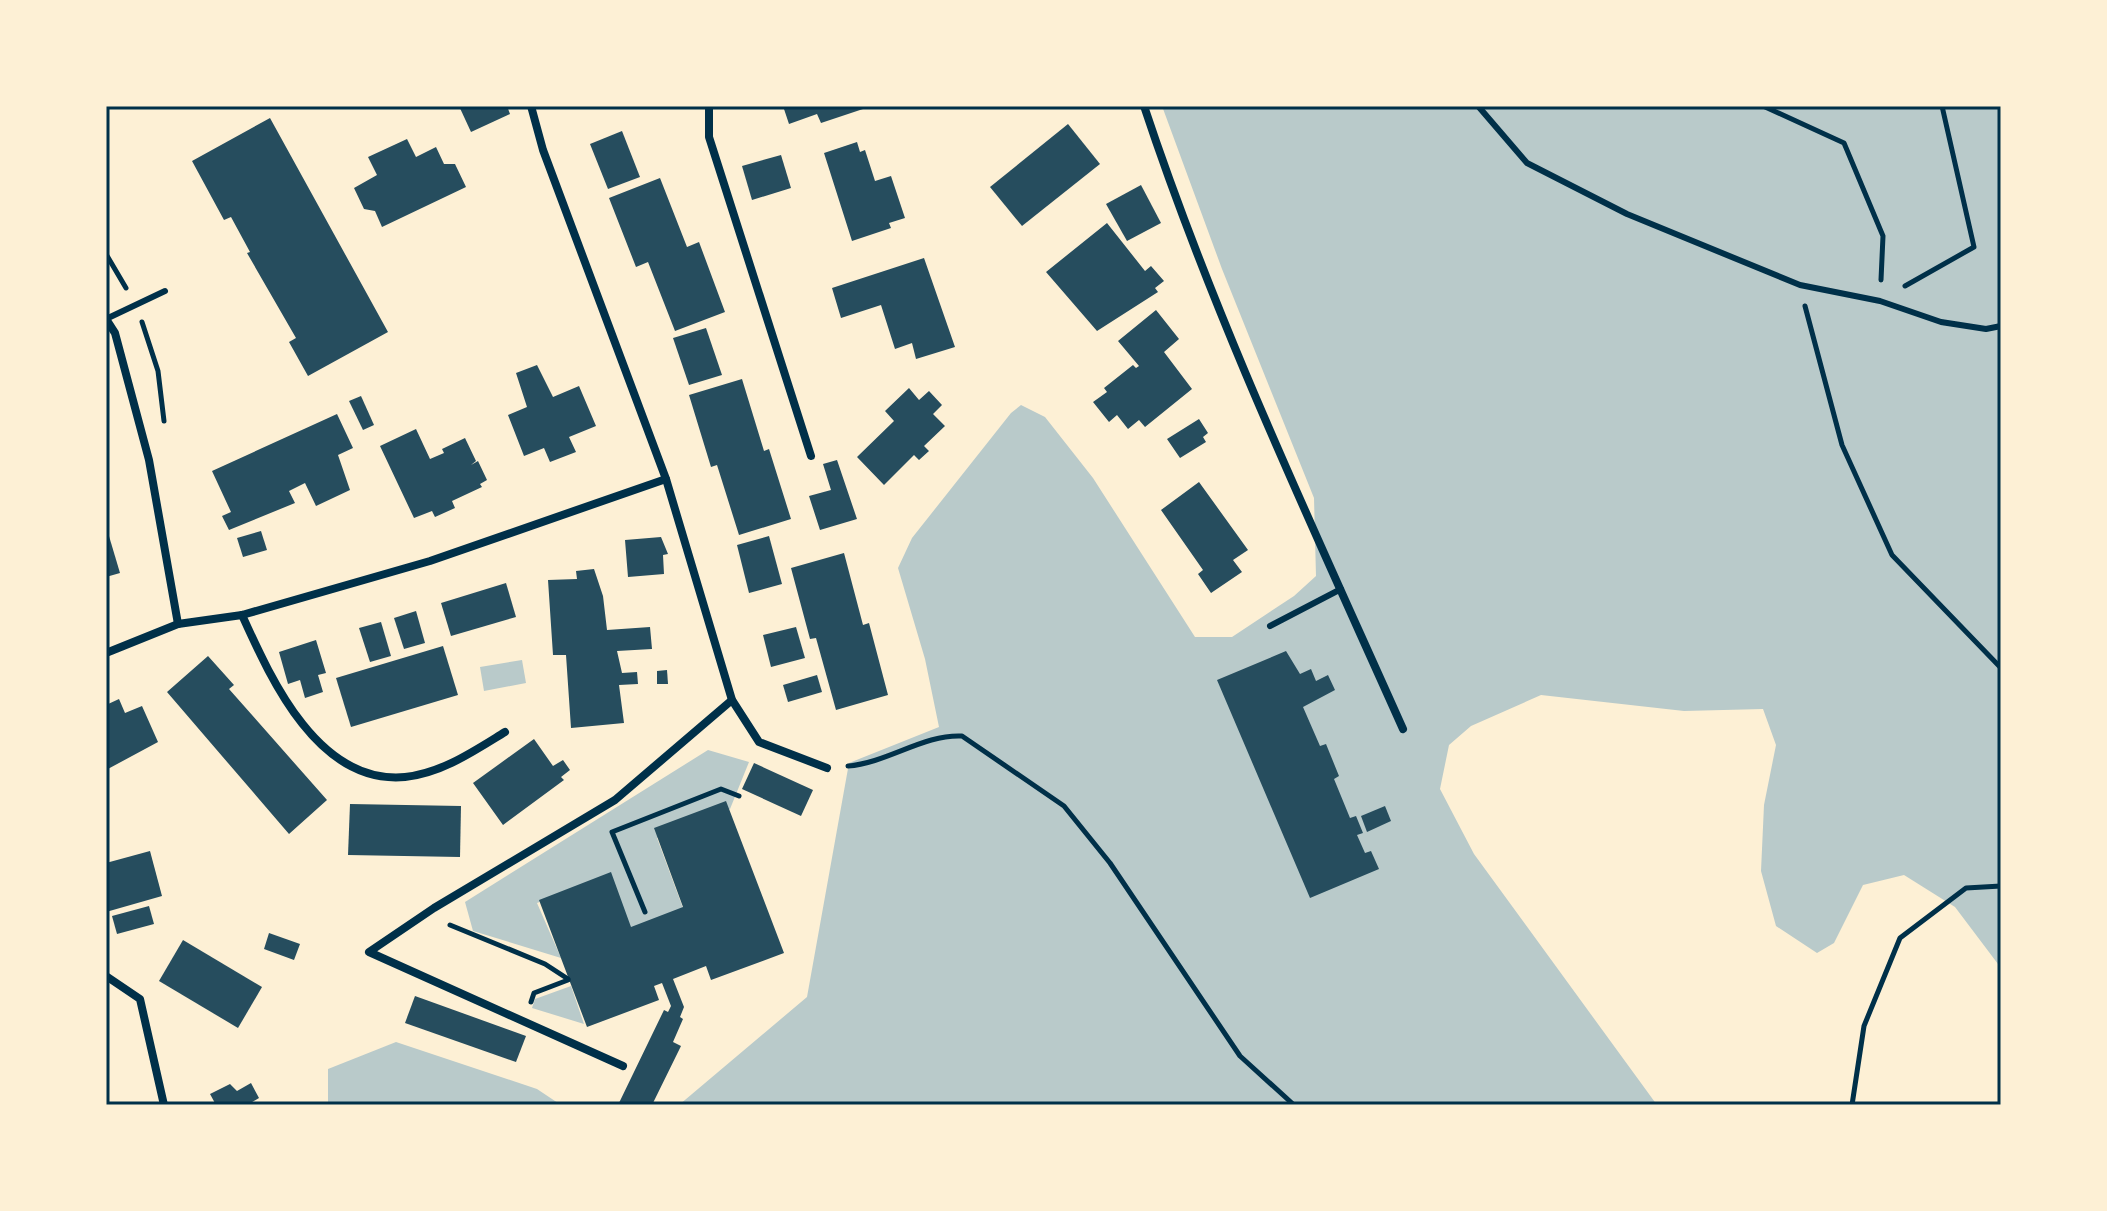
<svg xmlns="http://www.w3.org/2000/svg" width="2107" height="1211" font-family="'Public Sans',sans-serif">
	<style>
		.green { fill: #b9caca }
		.building { fill: #264d5e }
		.lines { fill: none; stroke-linecap: round; stroke-linejoin: round }
		.path { stroke: #003049; stroke-width: 5 }
		.service { stroke: #003049; stroke-width: 6 }
		.minor { stroke: #003049; stroke-width: 8 }
		.neatline { fill: none; stroke: #003049; stroke-width: 3 }
	</style>
	<rect width="100%" height="100%" fill="#fdf0d5"/>
	<g class="green">
		<path d="M1162,106H2001V968L1955,907L1904,875L1863,885L1834,943L1817,953L1776,926L1761,871L1764,805L1776,745L1763,709L1684,711L1541,695L1471,726L1449,745L1440,789L1474,854L1657,1105H679L807,997L849,763L939,727L925,659L898,568L912,538L1011,413L1021,405L1045,417L1093,478L1195,637H1232L1294,596L1316,576L1314,498L1222,269Z"/>
		<path d="M522,660L526,683L484,691L480,667Z"/>
		<path d="M708,750L749,762L730,809L657,838L687,919L633,939L609,877L537,903L561,958L473,931L465,902Z"/>
		<path d="M571,986L584,1024L532,1008L535,999Z"/>
		<path d="M396,1042L537,1089L561,1105H328V1069Z"/>
	</g>
	<g class="building">
		<path d="M459,106H507L510,114L471,132Z"/>
		<path d="M783,106H865L866,108L821,123L817,114L789,124Z"/>
		<path d="M270,118L388,332L308,376L289,342L296,338L247,253L250,252L231,217L224,220L192,161Z"/>
		<path d="M1068,124L1100,164L1022,226L990,187Z"/>
		<path d="M622,131L640,177L608,189L590,144Z"/>
		<path d="M407,139L416,157L436,147L444,164H455L466,187L382,227L375,211L364,209L354,188L377,175L368,157Z"/>
		<path d="M857,142L860,152L865,150L875,181L891,176L905,218L889,223L891,228L852,241L824,153Z"/>
		<path d="M781,155L791,188L752,200L742,166Z"/>
		<path d="M660,178L687,247L699,242L725,312L675,331L648,262L636,267L609,198Z"/>
		<path d="M1141,185L1161,223L1127,241L1106,204Z"/>
		<path d="M1107,223L1145,271L1151,266L1164,281L1155,288L1158,292L1097,331L1046,272Z"/>
		<path d="M924,258L955,347L916,359L912,343L895,349L881,305L841,318L832,288Z"/>
		<path d="M1156,310L1179,339L1164,352L1192,389L1145,427L1139,420L1128,429L1117,415L1109,422L1093,402L1107,392L1104,388L1133,365L1136,368L1139,366L1118,341Z"/>
		<path d="M706,328L722,375L689,385L673,338Z"/>
		<path d="M537,365L553,397L579,386L596,426L569,437L576,452L550,462L544,448L524,456L508,415L527,407L516,373Z"/>
		<path d="M742,379L764,451L769,449L791,519L739,535L717,465L711,467L689,395Z"/>
		<path d="M909,388L919,400L929,391L942,405L933,414L945,426L924,446L929,451L919,460L914,455L884,485L857,457L894,421L885,411Z"/>
		<path d="M361,396L374,425L363,430L349,401Z"/>
		<path d="M337,414L353,448L338,455L350,490L316,506L305,483L289,491L295,503L229,530L222,516L231,512L212,471Z"/>
		<path d="M1199,419L1208,433L1203,437L1206,442L1180,458L1167,439Z"/>
		<path d="M416,429L430,459L444,453L442,449L465,438L476,461L471,465L478,461L487,480L480,484L482,487L452,501L455,508L435,517L432,511L414,518L380,446Z"/>
		<path d="M837,460L857,519L820,530L809,496L831,490L823,464Z"/>
		<path d="M1199,482L1248,550L1233,560L1242,572L1211,593L1198,574L1203,570L1161,510Z"/>
		<path d="M106,526L120,573L106,577Z"/>
		<path d="M261,531L267,550L243,557L237,538Z"/>
		<path d="M769,536L782,584L749,593L737,545Z"/>
		<path d="M661,537L668,554L663,555L664,574L628,577L625,540Z"/>
		<path d="M844,553L863,625L869,623L888,695L836,710L816,638L810,639L791,568Z"/>
		<path d="M594,569L603,596L607,630L650,627L652,649L617,651L622,673L637,672L638,684L619,685L624,723L571,728L566,655H553L548,580L577,579L576,571Z"/>
		<path d="M506,583L516,617L451,636L441,603Z"/>
		<path d="M416,611L425,643L404,649L394,618Z"/>
		<path d="M381,622L391,656L370,662L359,628Z"/>
		<path d="M796,627L805,658L771,667L763,635Z"/>
		<path d="M316,640L326,673L318,675L323,692L305,698L300,680L288,684L279,652Z"/>
		<path d="M443,646L458,695L351,727L336,678Z"/>
		<path d="M1286,651L1300,674L1311,669L1316,681L1328,675L1335,690L1303,707L1320,746L1326,744L1339,776L1334,779L1350,818L1356,816L1363,833L1357,835L1365,853L1371,851L1379,869L1310,898L1217,680Z"/>
		<path d="M208,656L234,685L229,689L327,800L289,834L167,692Z"/>
		<path d="M667,670L668,684H657V671Z"/>
		<path d="M817,675L822,692L788,702L783,685Z"/>
		<path d="M119,699L125,713L142,706L158,742L106,770V705Z"/>
		<path d="M534,739L553,766L563,760L570,770L561,777L564,780L503,825L473,783Z"/>
		<path d="M754,763L813,790L801,816L742,789Z"/>
		<path d="M726,801L784,953L711,980L706,966L673,979L684,1007L680,1017L683,1019L673,1042L681,1046L652,1105H618L664,1010L668,1012L671,1006L662,983L654,986L659,1000L587,1027L539,900L611,872L631,927L683,907L654,828Z"/>
		<path d="M350,804L461,806L460,857L348,855Z"/>
		<path d="M1385,806L1391,821L1367,832L1361,816Z"/>
		<path d="M150,851L162,896L106,912V863Z"/>
		<path d="M149,906L154,924L117,934L112,916Z"/>
		<path d="M269,933L300,944L294,960L264,949Z"/>
		<path d="M183,940L262,987L238,1028L159,981Z"/>
		<path d="M415,996L526,1036L516,1062L405,1023Z"/>
		<path d="M251,1083L259,1098L247,1105H216L210,1094L230,1084L237,1091Z"/>
	</g>
	<g class="lines">
		<g class="path">
			<path d="M1763,106L1844,143L1883,236L1881,280"/>
			<path d="M106,254L126,288"/>
			<path d="M1905,286L1974,247L1942,106"/>
			<path d="M1805,306L1842,445L1892,555L2001,668"/>
			<path d="M142,322L158,371L164,421"/>
			<path d="M848,766C887,763 924,734 962,736L1064,806L1110,863L1240,1056L1294,1105"/>
			<path d="M645,912L612,832L721,789L739,796"/>
			<path d="M450,925L545,964L568,979"/>
			<path d="M531,1002L534,993L568,980"/>
			<path d="M1852,1105L1864,1026L1900,938L1966,888L2001,886"/>
		</g>
		<g class="service">
			<path d="M1478,106L1527,163L1627,214L1800,285L1880,301L1941,322L1986,329L2001,326"/>
			<path d="M106,319L165,291"/>
			<path d="M1270,626L1341,589"/>
		</g>
		<g class="minor">
			<path d="M531,106L543,150L666,479L732,700L759,742L827,768"/>
			<path d="M709,106V137L811,456"/>
			<path d="M1144,106C1215,320 1311,523 1403,729"/>
			<path d="M106,319L115,333L149,460L178,624"/>
			<path d="M242,615C271,679 318,785 405,777C442,773 474,751 505,732"/>
			<path d="M106,653L178,624L242,615L430,561L666,479"/>
			<path d="M106,976L140,999L164,1105"/>
			<path d="M623,1066L369,952L434,908L615,800L732,700"/>
		</g>
	</g>
	<rect width="2107" height="1211" fill="none" stroke="#fdf0d5" stroke-width="216"/>
	<rect x="108" y="108" width="1891" height="995" class="neatline"/>
</svg>
